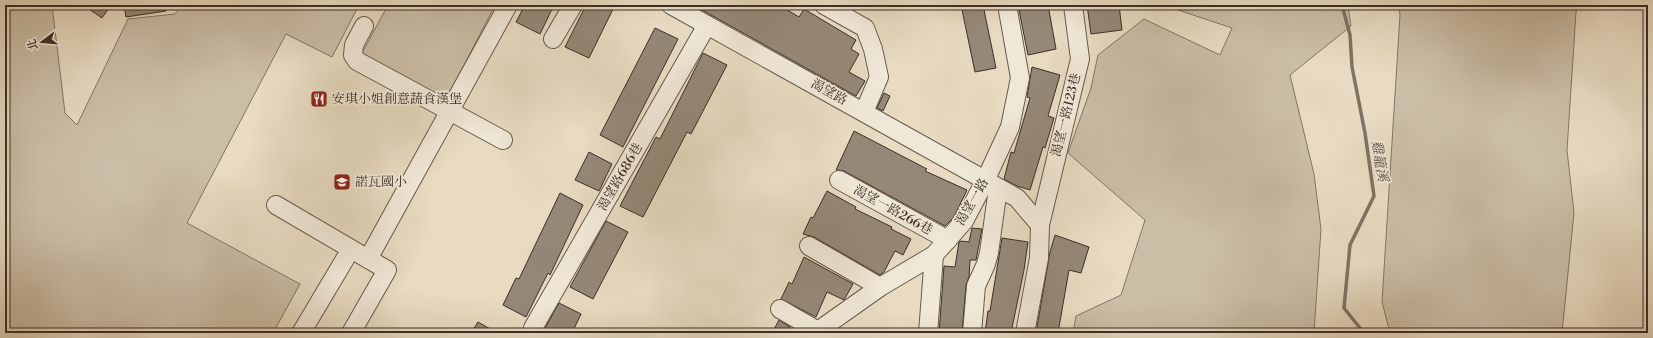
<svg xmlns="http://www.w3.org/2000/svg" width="1653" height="338" font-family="'Libre Bodoni','Noto Serif TC',serif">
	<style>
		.green { fill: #cbbea7; stroke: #837666 }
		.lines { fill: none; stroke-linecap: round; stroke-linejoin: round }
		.stream { stroke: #7f7364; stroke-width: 3.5 }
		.building { fill: #958877; stroke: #3b2f26 }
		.minor-casing { stroke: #665a4d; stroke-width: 20 }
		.minor { stroke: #f0e8d7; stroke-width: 18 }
		.labels { text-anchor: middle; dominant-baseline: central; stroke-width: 3.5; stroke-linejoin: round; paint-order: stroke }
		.street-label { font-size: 13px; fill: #3b2f26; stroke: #f0e8d7 }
		.poi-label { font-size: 13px; fill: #3b2f26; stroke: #f0e8d7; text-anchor: start }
		.water-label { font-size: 14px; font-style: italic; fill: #584c40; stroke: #f0e8d7 }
	</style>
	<rect width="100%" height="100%" fill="#e8dbc2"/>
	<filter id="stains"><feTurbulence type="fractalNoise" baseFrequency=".005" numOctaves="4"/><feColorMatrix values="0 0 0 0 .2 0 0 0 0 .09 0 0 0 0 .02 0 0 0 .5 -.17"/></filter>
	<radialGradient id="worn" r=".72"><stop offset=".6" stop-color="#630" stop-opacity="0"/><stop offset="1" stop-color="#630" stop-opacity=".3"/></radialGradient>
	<g class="green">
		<path d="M5,5H52L65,113L77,125L128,19L175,14L182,5H359L332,57L286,34L187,223L300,284L273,333H5Z"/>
		<path d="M388,5H495L446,100L361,55Z"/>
		<path d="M1163,5H1348L1351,26L1290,75L1314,174L1321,229L1314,333H1073L1076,316L1121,295L1145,220L1068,153L1091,88L1098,55L1144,19L1220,55L1232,28Z"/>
		<path d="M1399,5H1579L1576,12L1567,150L1574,213L1562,333H1390L1382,302L1400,15Z"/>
	</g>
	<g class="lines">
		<path class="stream" d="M1342,5L1350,35L1352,67L1365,133L1374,196L1350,245L1344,308L1364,333"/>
	</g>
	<g class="building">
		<path d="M83,5H111L102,18Z"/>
		<path d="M124,5H165L166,11L126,17Z"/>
		<path d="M525,5H554L540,34L516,22Z"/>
		<path d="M586,5H615L589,58L565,47Z"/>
		<path d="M693,5H779L799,17L804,9L856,40L851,49L859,54L849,72L865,81L856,96Z"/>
		<path d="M961,5H983L996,68L975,72Z"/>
		<path d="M1018,5H1048L1056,49L1028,55Z"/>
		<path d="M1087,5H1119L1122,30L1091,34Z"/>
		<path d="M655,28L678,39L623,147L600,135Z"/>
		<path d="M703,53L727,65L691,134L687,132L643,217L620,206L656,137L660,139Z"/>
		<path d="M1032,67L1060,75L1048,116L1054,118L1045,148L1043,147L1030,190L1017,186L1004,179L1011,152L1014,153L1030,98L1027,97Z"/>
		<path d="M884,93L890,96L883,111L877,108Z"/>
		<path d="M854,131L927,169L925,171L967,190L954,217L945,226L844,171L836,170Z"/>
		<path d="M589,152L612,164L599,191L575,180Z"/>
		<path d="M827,191L856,207L855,209L892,227L891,229L911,239L903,255L895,251L884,272L880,275L814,237L803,234L811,217L813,218Z"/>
		<path d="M560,193L583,205L550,275L548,273L526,317L503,305L516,278L519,279Z"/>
		<path d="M606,221L628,232L593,299L570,287Z"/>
		<path d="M972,228L982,229L976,260H970L969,277L966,285L962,333H939L944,266L955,267L959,242L961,241L969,242Z"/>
		<path d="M1055,235L1089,247L1081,273L1069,270L1058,333H1036L1050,252Z"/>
		<path d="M1002,238L1028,242L1024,270L1011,333H985L988,311H990Z"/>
		<path d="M804,257L853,284L844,300L827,292L816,317L781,299L789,282L792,284Z"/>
		<path d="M559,303L581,314L572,333H551L544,330Z"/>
		<path d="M779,320L790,327L786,333H772Z"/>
		<path d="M478,322L497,333H471Z"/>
	</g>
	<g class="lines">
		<g class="minor-casing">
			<g id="minor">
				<path d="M671,5L1017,198L1040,225L1039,258L1025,333"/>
				<path d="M824,5L865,28L873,49L879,77L864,112"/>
				<path d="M364,26L354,45L353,55L357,61L503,140"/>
				<path d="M553,39L573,5"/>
				<path d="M839,180L948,240"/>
				<path d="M276,205L387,270L351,333"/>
				<path d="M1040,225L1080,59L1073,5"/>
				<path d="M809,246L880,287"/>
				<path d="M368,259L508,5"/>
				<path d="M780,309L818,331"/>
				<path d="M533,328L707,25"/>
				<path d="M301,333L351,249"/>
				<path d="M815,333L880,287L934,255L964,221L985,181L1010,127L1020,78L1007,5"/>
				<path d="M928,333L934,255"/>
				<path d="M972,333L976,286L986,264L989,253L998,188"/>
			</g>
		</g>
		<use href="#minor" class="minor"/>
	</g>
	<defs>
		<g id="restaurant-square" transform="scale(0.9)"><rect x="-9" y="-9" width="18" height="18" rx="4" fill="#8f2418" stroke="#f0e8d7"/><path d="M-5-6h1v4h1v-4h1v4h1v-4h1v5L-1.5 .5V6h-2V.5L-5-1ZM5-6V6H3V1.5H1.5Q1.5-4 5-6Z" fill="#fff"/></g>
		<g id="school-square" transform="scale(0.9)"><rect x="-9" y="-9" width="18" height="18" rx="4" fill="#8f2418" stroke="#f0e8d7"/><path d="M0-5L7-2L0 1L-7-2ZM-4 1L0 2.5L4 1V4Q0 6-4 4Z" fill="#fff"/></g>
	</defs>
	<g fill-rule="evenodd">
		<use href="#restaurant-square" x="319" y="99"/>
		<use href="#school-square" x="342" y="182"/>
	</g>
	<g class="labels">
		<g class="street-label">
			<text transform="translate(829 92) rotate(29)">渴望路</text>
			<text transform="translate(1066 115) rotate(-76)">渴望一路123巷</text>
			<text transform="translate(620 177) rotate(-60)">渴望路686巷</text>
			<text transform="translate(972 202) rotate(-60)">渴望一路</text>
			<text transform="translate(893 210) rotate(29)">渴望一路266巷</text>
		</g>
		<g class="poi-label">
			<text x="332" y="99">安琪小姐創意蔬食漢堡</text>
			<text x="355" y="182">諾瓦國小</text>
		</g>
		<g class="water-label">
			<text transform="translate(1379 161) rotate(80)">雞籠溪</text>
		</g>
	</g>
	<rect width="1653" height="338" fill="none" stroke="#e8dbc2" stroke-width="20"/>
	<rect x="6" y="6" width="1641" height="326" fill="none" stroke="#3b2f26" stroke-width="2"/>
	<rect x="10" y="10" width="1633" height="318" fill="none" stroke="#3b2f26"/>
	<g transform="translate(42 42) rotate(254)" stroke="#f0e8d7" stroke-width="3" paint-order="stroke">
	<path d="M0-3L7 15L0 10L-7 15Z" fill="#3b2f26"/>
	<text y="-6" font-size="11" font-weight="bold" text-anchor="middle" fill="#3b2f26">北</text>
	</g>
	<rect width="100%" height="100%" filter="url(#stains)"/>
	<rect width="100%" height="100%" fill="url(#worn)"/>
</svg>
